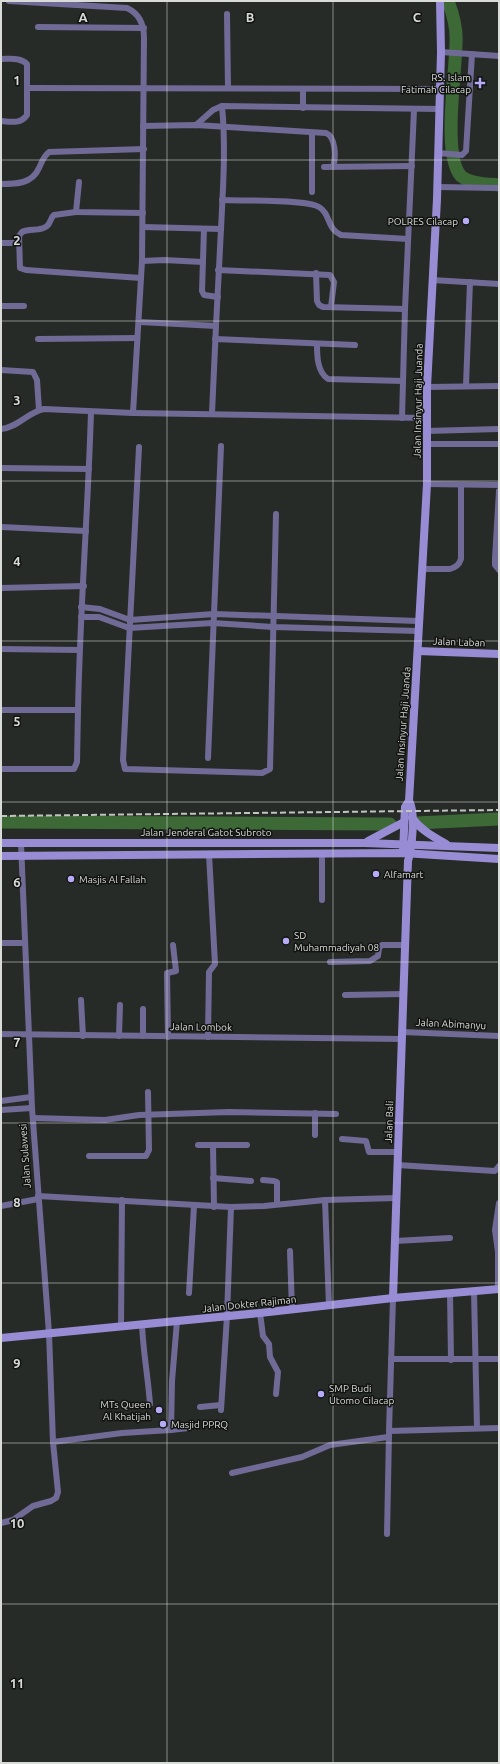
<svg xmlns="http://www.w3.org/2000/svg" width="500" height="1764" font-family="Ubuntu,sans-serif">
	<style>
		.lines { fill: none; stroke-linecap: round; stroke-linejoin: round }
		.river { stroke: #3c6936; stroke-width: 13 }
		.street { stroke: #706a96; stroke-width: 6 }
		.secondary { stroke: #988dd4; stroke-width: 8 }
		.rail { stroke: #c1c4c1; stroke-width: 2; stroke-dasharray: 6 3; stroke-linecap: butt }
		.grid { fill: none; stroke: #d8dbd8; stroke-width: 1; stroke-opacity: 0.55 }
		.poi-dot { fill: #b7abf8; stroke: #111311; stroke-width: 1.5 }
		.labels { text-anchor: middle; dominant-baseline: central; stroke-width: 3; stroke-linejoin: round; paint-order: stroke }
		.poi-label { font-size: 10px; fill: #d8dbd8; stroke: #111311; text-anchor: start }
		.street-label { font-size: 10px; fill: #d8dbd8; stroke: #111311 }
		.grid-label { font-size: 13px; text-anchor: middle; font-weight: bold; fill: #d8dbd8; stroke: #111311; stroke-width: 3; stroke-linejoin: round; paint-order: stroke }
	</style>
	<rect width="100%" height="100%" fill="#272b27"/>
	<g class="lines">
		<g class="river">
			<path d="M448,1C453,14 457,29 456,43C456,71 442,156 461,176C470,184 488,184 499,185"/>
			<path d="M1,822L390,824"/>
			<path d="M417,823L499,819"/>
		</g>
		<g class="street">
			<path d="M227,14L228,88"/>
			<path d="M38,27L144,28"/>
			<path d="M441,52L499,56"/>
			<path d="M1,59C10,59 20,57 27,64V115C21,124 11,122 1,121"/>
			<path d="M27,88L439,89"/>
			<path d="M303,108V90"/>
			<path d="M196,125L213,110L222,106L439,109"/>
			<path d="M143,126L196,125L326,133C336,137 336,158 333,167"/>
			<path d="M438,153L462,155L466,151L472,54"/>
			<path d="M324,167L412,166"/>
			<path d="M79,182L76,212L143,213"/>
			<path d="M1,184C16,184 32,184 39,168C42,162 43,157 49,152L144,149"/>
			<path d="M437,187L499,188"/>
			<path d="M312,192V133"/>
			<path d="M222,200C241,201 306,199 319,207C331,214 326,228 341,235L408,239"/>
			<path d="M76,212L54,215C50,218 51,223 47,226C40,232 30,228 22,232L19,236L20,268L26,270L141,278"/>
			<path d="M143,227L221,229C223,188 226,147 222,106"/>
			<path d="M204,229L202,291L204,295L218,297"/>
			<path d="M1,243H19"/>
			<path d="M142,261L164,260L203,262"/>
			<path d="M218,270L330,275L334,282L331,307"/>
			<path d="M316,273L317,301L319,305L323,307L405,309"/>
			<path d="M432,280L499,284"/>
			<path d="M1,306H24"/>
			<path d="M140,322L216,326L221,229"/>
			<path d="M38,339L137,338"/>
			<path d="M215,339L355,345"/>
			<path d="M317,344C317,355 317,372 328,379L403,381"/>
			<path d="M1,370L33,372L37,380L39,410"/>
			<path d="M466,385L470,282"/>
			<path d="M427,387L499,386"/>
			<path d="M133,413L426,418"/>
			<path d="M212,413L216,326"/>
			<path d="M402,418L405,309L414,110"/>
			<path d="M1,429C17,428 28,412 44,409L133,413L142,261L144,38C144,25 140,14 127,8L9,1"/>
			<path d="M426,431L499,429"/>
			<path d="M427,444H499"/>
			<path d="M139,447L123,760L125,769L262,773L270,769L276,514"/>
			<path d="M1,468L89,469"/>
			<path d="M427,484L499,485"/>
			<path d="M499,491L495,559V565L499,570"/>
			<path d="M1,527L86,531"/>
			<path d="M422,569H450C456,567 459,565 461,559V485"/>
			<path d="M1,588L84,586"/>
			<path d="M81,607L100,609L130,620L214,614L418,621"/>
			<path d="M81,617H99L129,628L213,623L273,627L418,631"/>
			<path d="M1,649L79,650"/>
			<path d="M1,710H78C80,610 88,511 91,412"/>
			<path d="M208,758L221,446"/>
			<path d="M1,769H74L77,762L78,710"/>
			<path d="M322,854V900"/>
			<path d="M1,943H24"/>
			<path d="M330,962L370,961L378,956L379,948L382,945H405"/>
			<path d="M345,995L403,994"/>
			<path d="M81,1000L83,1036"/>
			<path d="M143,1009V1036"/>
			<path d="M402,1032L499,1036"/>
			<path d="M1,1034L402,1039"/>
			<path d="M119,1036L120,1005"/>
			<path d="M168,1037L167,973L176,971L173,945"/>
			<path d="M208,1037L209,972L215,964L209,854"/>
			<path d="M1,1101L31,1097"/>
			<path d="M1,1110L32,1108"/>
			<path d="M33,1118L105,1120L139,1115L229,1112L336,1114"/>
			<path d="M315,1135V1113"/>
			<path d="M342,1139L366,1141L369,1152H398"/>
			<path d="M198,1145H247"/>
			<path d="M213,1145L214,1207"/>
			<path d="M89,1156H146L149,1150L148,1092"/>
			<path d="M397,1165L495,1171L499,1166"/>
			<path d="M213,1178L251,1181"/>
			<path d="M263,1180L274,1181L277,1182V1204"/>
			<path d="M38,1196L231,1207L264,1206L325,1200L396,1198"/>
			<path d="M325,1200L329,1306"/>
			<path d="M1,1206L38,1199"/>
			<path d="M395,1241L450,1238"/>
			<path d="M290,1251L292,1310"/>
			<path d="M498,1289V1252L495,1230L499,1203"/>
			<path d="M474,1291L477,1428"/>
			<path d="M189,1293L194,1206"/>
			<path d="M450,1293L451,1360"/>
			<path d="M393,1298L389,1431L499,1428"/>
			<path d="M260,1313L263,1336L269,1344L270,1357L278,1372L276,1394"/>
			<path d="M142,1324C143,1351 148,1377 150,1404"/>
			<path d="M121,1327L122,1200"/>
			<path d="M391,1359H499"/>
			<path d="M200,1407L221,1405"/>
			<path d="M221,1410L227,1316L231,1207"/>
			<path d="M171,1430L172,1381L177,1321"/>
			<path d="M53,1442L122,1433L171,1430L188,1428"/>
			<path d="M232,1473L302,1457L330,1445L388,1437"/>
			<path d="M1,1523L13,1520L33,1506L51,1501L56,1498L58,1492L53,1442L49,1333L32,1108L21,843"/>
			<path d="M387,1534L389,1434"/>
		</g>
		<g class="secondary">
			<path d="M418,651L499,654"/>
			<path d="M412,818C421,830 432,836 446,844"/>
			<path d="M368,841L404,822"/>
			<path d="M1,843H365L499,848"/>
			<path d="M403,853L405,807L409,801L427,484V387L437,199L441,52L440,1"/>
			<path d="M1,856L403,853L499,859"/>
			<path d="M393,1298L408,861C412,848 416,812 409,801"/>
			<path d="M1,1338L260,1313L393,1298L499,1289"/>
		</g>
		<path class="rail" d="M1,816L499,810"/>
	</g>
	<path class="grid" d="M167,1V1763M333,1V1763M1,160H499M1,321H499M1,481H499M1,641H499M1,802H499M1,962H499M1,1123H499M1,1283H499M1,1443H499M1,1604H499"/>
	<g class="poi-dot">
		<path d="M478 77h4v4h4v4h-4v4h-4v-4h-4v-4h4z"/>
		<circle cx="466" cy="221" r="4"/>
		<circle cx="376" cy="874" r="4"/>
		<circle cx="71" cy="879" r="4"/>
		<circle cx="286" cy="941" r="4"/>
		<circle cx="321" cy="1394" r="4"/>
		<circle cx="159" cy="1410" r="4"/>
		<circle cx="163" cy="1424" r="4"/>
	</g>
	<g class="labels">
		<g class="poi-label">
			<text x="471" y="77" text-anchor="end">RS. Islam<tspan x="471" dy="12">Fatimah Cilacap</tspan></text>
			<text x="458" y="221" text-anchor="end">POLRES Cilacap</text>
			<text x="384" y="874">Alfamart</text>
			<text x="79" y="879">Masjis Al Fallah</text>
			<text x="294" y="935">SD<tspan x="294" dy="12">Muhammadiyah 08</tspan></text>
			<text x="329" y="1388">SMP Budi<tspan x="329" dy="12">Utomo Cilacap</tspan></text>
			<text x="151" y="1404" text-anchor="end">MTs Queen<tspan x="151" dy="12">Al Khatijah</tspan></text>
			<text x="171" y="1424">Masjid PPRQ</text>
		</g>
		<g class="street-label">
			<text transform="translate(418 401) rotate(-89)">Jalan Insinyur Haji Juanda</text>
			<text transform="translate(459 642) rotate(2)">Jalan Laban</text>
			<text transform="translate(403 724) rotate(-86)">Jalan Insinyur Haji Juanda</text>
			<text x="206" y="832">Jalan Jenderal Gatot Subroto</text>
			<text transform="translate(451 1024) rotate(3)">Jalan Abimanyu</text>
			<text transform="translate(201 1027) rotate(1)">Jalan Lombok</text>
			<text transform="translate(389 1122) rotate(-88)">Jalan Bali</text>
			<text transform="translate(25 1156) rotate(-94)">Jalan Sulawesi</text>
			<text transform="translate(249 1304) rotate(-6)">Jalan Dokter Rajiman</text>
		</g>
	</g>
	<g class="grid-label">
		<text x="83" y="22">A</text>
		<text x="250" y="22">B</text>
		<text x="417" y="22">C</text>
		<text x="17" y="85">1</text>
		<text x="17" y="245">2</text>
		<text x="17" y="405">3</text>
		<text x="17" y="566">4</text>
		<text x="17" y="726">5</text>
		<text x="17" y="887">6</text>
		<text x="17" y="1047">7</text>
		<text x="17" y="1207">8</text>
		<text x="17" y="1368">9</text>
		<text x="17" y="1528">10</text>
		<text x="17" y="1688">11</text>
	</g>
	<rect width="500" height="1764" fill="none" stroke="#d8dbd8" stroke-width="4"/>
</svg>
